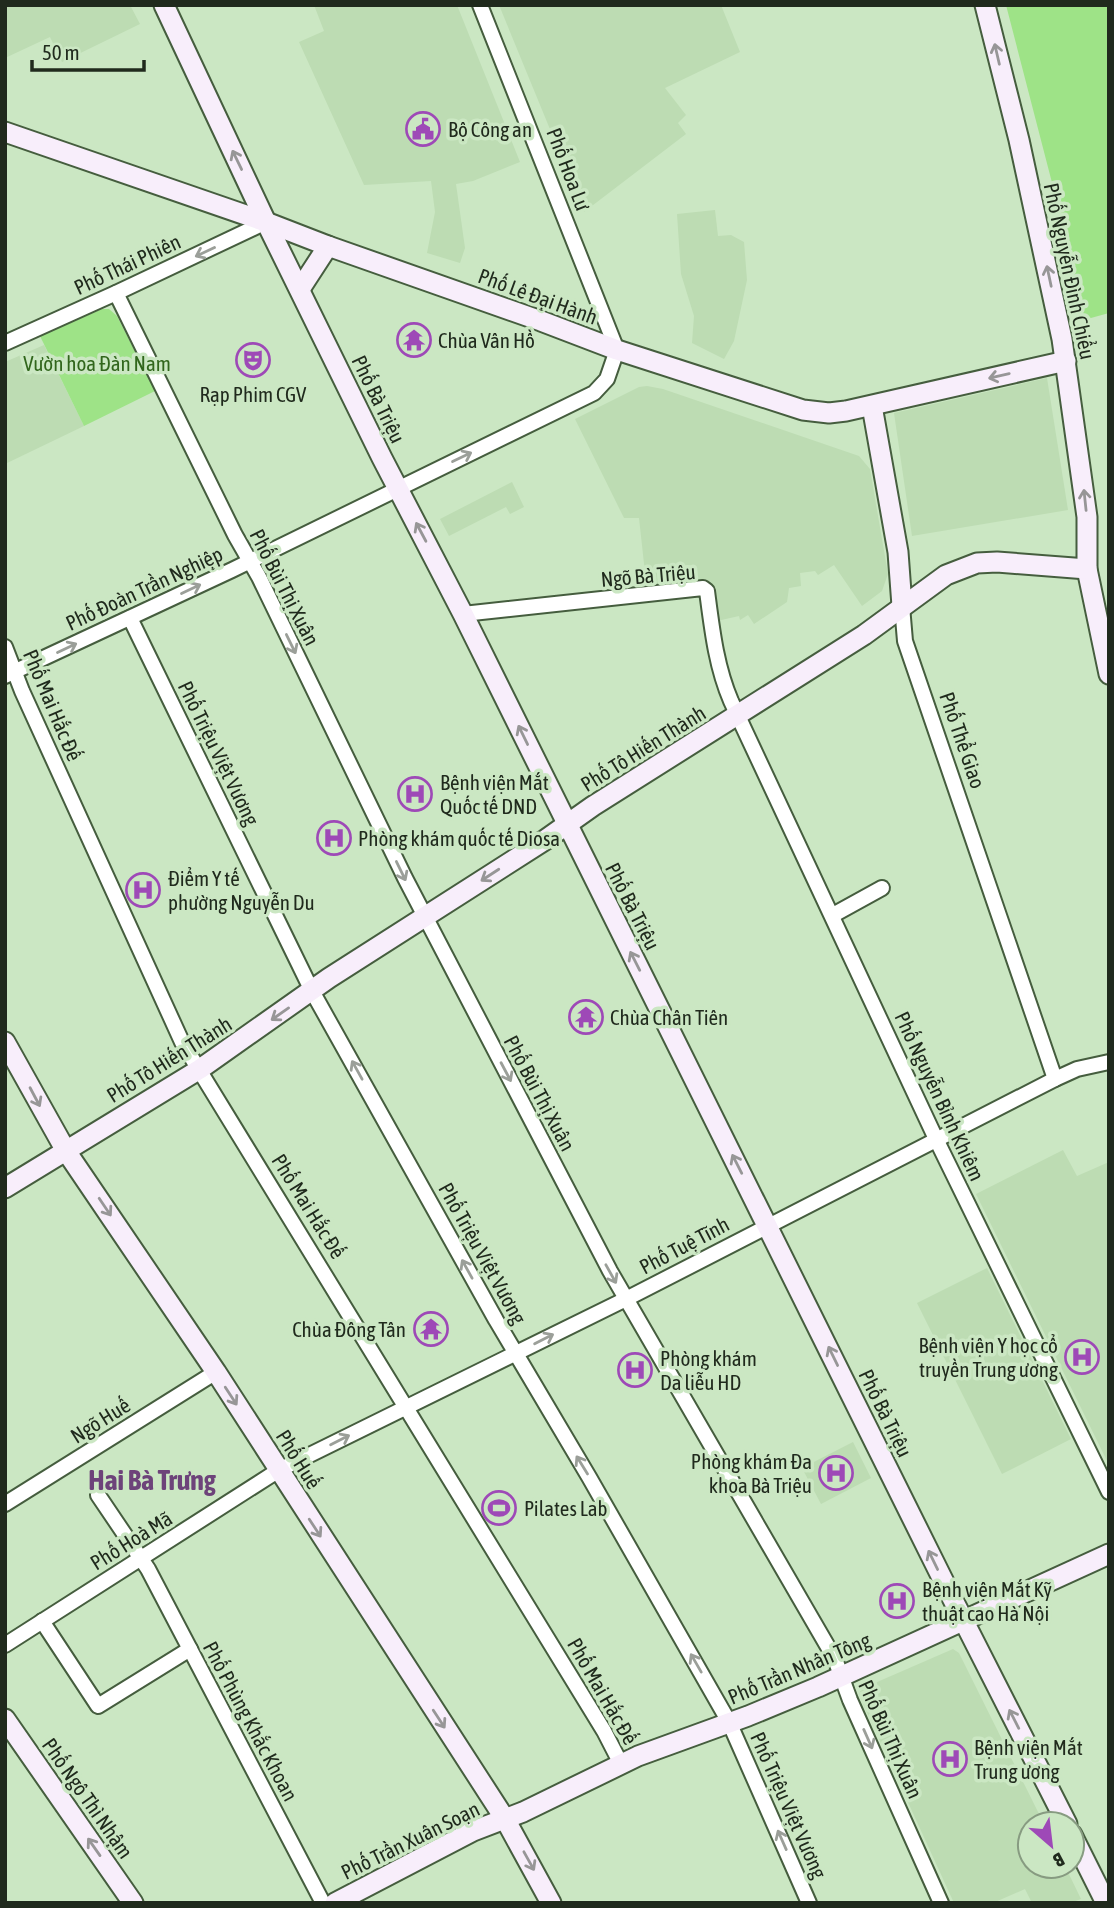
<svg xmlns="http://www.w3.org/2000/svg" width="1114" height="1908" font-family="'Asap Condensed',sans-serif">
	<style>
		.built { fill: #bddcb3 }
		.green { fill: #9ee387 }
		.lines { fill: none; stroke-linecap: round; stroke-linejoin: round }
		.street-casing { stroke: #455d3e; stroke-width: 18 }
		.secondary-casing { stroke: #455d3e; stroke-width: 23 }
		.street { stroke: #fff; stroke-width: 14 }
		.secondary { stroke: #f8eefb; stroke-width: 19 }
		.oneway { stroke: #979697 }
		.oneway2 { stroke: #9b9f99 }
		.labels { text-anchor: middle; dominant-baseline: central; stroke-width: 7; stroke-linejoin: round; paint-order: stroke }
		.poi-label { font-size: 21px; fill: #202a1d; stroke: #cbe7c3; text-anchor: start }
		.street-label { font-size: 21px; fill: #202a1d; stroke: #cbe7c3 }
		.park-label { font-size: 21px; fill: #31661c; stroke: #cbe7c3 }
		.district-label { font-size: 28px; font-weight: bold; fill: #6d437a; stroke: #cbe7c3 }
	</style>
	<rect width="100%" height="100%" fill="#cbe7c3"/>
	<g class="built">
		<path d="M5,5H130L140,24L62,62L50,37L5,58Z"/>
		<path d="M314,5H457L520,162L473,181L456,184L465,248L460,263L427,253L435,212L431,181L364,185L299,42L324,31Z"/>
		<path d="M499,5H721L740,52L665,88L686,115L678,123L686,134L584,212Z"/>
		<path d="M715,210L718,236L731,235L744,242L747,280L734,341L724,359L692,343L694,316L681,274L677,214Z"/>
		<path d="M44,345L84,426L5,464V362Z"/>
		<path d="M1047,378L1068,510L912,536L894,413Z"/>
		<path d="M647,386L663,389L859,456L870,469L888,574L882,591L862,606L834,565L818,575L815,571L800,573L801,586L789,588L787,602L754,624L748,615L740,620L739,616L717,621L711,584L647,591L639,518H624L575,419L639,387Z"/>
		<path d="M512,482L524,507L510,514L506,507L449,536L440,519Z"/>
		<path d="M1063,1150L1077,1176L1109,1162V1465L976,1194Z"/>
		<path d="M987,1268L1071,1439L1002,1474L917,1303Z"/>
		<path d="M853,1442L871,1478L821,1504L802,1468Z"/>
		<path d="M953,1649L959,1653L1044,1824H1030V1866H1065L1081,1899L1070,1903H1032L1025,1889L993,1903H954L859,1695L861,1689Z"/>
	</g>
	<g class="green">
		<path d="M1006,5H1109V313L1080,321L1057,202Z"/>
		<path d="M102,309H109L117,316L155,391L84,426L40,336Z"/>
	</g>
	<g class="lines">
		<g class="street-casing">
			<g id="street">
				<path d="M116,293L235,535L259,577L405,878L610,1271L835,1659L850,1700L941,1903"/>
				<path d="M5,343L116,293L266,222"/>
				<path d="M902,606L905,641L1055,1079"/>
				<path d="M463,614L703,588L707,591C712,629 716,666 731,701L936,1139L1109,1492"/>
				<path d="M130,618L312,991L496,1320L589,1477L729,1722L809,1903"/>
				<path d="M5,647L22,691L182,1042L604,1731L621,1764"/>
				<path d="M5,676L232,570L594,393L607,379L617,350L480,5"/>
				<path d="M833,915L882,888"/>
				<path d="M98,1495L148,1569L323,1903"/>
				<path d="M5,1504L216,1372"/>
				<path d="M42,1621L98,1706L190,1649"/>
				<path d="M5,1645L279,1470L626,1299L1055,1079L1077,1069L1109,1062"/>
			</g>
		</g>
		<g class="secondary-casing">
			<g id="secondary">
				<path d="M164,5L266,222L382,458L463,614L947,1588L1067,1824"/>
				<path d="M985,5L1019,140L1062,339L1087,517V569L1109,674"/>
				<path d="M5,132L266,222L328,246L541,321L617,350L803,410L829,413L846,411L1066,361"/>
				<path d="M300,289L328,246"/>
				<path d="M872,406L898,552L902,606"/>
				<path d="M5,1042L66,1151L216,1372L505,1819L551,1903"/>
				<path d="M5,1188L200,1069L329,978L545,840L593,806L864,635L946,575L977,563L997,562L1087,569"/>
				<path d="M5,1719L133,1903"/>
				<path d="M1072,1835L1106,1903"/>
				<path d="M335,1903L473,1831L523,1812L638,1756L748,1716L818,1687L1109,1554"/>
			</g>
		</g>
		<use href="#street" class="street"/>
		<use href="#secondary" class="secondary"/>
	</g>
	<defs><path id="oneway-shaft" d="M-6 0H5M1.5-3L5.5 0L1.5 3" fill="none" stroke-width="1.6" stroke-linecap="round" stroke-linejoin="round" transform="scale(1.75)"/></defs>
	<g class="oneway">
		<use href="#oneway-shaft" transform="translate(997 54) rotate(-103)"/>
		<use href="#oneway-shaft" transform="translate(237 160) rotate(-116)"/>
		<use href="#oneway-shaft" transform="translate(1049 276) rotate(-102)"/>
		<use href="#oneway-shaft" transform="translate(999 376) rotate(167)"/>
		<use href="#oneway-shaft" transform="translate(1085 500) rotate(-96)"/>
		<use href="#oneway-shaft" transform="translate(421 532) rotate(-118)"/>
		<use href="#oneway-shaft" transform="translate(523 735) rotate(-116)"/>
		<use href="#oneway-shaft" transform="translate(490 875) rotate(147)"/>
		<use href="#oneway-shaft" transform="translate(635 961) rotate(-117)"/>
		<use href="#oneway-shaft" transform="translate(280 1014) rotate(145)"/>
		<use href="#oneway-shaft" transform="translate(35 1097) rotate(62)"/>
		<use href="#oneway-shaft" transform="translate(737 1164) rotate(-117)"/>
		<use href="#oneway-shaft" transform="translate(105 1207) rotate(56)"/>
		<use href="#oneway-shaft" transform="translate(833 1356) rotate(-116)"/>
		<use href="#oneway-shaft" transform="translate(231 1396) rotate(57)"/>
		<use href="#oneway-shaft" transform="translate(315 1528) rotate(57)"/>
		<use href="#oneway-shaft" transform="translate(933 1560) rotate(-116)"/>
		<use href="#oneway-shaft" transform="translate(439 1719) rotate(57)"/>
		<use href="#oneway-shaft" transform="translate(1014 1719) rotate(-117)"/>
		<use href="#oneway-shaft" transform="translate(94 1847) rotate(-125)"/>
		<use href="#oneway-shaft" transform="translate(529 1861) rotate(61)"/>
	</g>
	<g class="oneway2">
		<use href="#oneway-shaft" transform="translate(205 252) rotate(155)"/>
		<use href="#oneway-shaft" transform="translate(462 457) rotate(-26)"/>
		<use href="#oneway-shaft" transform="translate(191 589) rotate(-25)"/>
		<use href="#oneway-shaft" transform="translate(291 644) rotate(64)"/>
		<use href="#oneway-shaft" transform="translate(67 648) rotate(-25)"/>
		<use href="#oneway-shaft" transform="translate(401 871) rotate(64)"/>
		<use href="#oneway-shaft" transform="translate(357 1070) rotate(-119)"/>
		<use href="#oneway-shaft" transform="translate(506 1072) rotate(62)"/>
		<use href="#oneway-shaft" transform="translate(467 1269) rotate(-119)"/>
		<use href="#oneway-shaft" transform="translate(611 1274) rotate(61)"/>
		<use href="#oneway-shaft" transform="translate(544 1339) rotate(-27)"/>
		<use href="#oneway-shaft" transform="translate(340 1440) rotate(-27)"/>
		<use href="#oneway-shaft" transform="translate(582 1465) rotate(-122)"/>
		<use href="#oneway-shaft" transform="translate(696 1663) rotate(-120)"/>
		<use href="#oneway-shaft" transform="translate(868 1739) rotate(66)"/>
		<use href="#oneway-shaft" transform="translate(782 1840) rotate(-114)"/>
	</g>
	<defs>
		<g id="civic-ring" transform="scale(1.75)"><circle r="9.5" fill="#cbe7c3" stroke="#9e49b7" stroke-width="1.5"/><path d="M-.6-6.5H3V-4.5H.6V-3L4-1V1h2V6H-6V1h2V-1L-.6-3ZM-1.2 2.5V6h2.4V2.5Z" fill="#9e49b7"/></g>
		<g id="temple-ring" transform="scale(1.75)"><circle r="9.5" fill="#cbe7c3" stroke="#9e49b7" stroke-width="1.5"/><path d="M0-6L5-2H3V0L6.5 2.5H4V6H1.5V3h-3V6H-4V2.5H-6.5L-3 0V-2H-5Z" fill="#9e49b7"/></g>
		<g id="theatre-ring" transform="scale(1.75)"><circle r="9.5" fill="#cbe7c3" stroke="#9e49b7" stroke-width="1.5"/><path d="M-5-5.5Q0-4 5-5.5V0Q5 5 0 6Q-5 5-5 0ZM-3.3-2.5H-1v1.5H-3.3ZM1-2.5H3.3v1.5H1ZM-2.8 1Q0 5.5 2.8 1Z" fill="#9e49b7"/></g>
		<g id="hospital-ring" transform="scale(1.75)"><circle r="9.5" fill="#cbe7c3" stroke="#9e49b7" stroke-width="1.5"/><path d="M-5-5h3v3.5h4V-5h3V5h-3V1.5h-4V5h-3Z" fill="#9e49b7"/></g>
		<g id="stadium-ring" transform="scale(1.75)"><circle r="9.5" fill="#cbe7c3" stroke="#9e49b7" stroke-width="1.5"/><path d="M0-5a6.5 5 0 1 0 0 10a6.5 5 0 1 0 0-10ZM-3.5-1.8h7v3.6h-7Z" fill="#9e49b7"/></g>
	</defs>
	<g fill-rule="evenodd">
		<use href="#civic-ring" x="423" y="129"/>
		<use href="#temple-ring" x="414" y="340"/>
		<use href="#theatre-ring" x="253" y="360"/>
		<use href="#hospital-ring" x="415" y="794"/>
		<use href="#hospital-ring" x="334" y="838"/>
		<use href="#hospital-ring" x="143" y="890"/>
		<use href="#temple-ring" x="586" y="1017"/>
		<use href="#temple-ring" x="431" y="1329"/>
		<use href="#hospital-ring" x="1082" y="1357"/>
		<use href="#hospital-ring" x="635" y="1370"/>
		<use href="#hospital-ring" x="836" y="1473"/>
		<use href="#stadium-ring" x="499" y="1508"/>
		<use href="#hospital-ring" x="897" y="1601"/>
		<use href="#hospital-ring" x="950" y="1759"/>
	</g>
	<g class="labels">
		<g class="poi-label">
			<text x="448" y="129">Bộ Công an</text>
			<text x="438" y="340">Chùa Vân Hồ</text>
			<text x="253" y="394" text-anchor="middle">Rạp Phim CGV</text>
			<text x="440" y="782">Bệnh viện Mắt<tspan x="440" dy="24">Quốc tế DND</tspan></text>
			<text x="358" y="838">Phòng khám quốc tế Diosa</text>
			<text x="168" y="878">Điểm Y tế<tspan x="168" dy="24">phường Nguyễn Du</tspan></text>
			<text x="610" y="1017">Chùa Chân Tiên</text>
			<text x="406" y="1329" text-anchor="end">Chùa Đông Tân</text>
			<text x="1058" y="1345" text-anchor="end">Bệnh viện Y học cổ<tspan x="1058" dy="24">truyền Trung ương</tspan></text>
			<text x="660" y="1358">Phòng khám<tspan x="660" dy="24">Da liễu HD</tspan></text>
			<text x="812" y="1461" text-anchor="end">Phòng khám Đa<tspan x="812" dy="24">khoa Bà Triệu</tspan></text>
			<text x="524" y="1508">Pilates Lab</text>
			<text x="922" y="1589">Bệnh viện Mắt Kỹ<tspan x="922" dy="24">thuật cao Hà Nội</tspan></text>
			<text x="974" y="1747">Bệnh viện Mắt<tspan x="974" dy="24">Trung ương</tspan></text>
		</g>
		<g class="street-label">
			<text transform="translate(569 169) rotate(69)">Phố Hoa Lư</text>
			<text transform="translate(127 264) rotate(-25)">Phố Thái Phiên</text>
			<text transform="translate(1070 271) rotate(78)">Phố Nguyễn Đình Chiểu</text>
			<text transform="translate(538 296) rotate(20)">Phố Lê Đại Hành</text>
			<text transform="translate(379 399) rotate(64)">Phố Bà Triệu</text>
			<text transform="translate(648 575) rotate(-5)">Ngõ Bà Triệu</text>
			<text transform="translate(285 587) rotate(63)">Phố Bùi Thị Xuân</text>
			<text transform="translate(144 588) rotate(-25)">Phố Đoàn Trần Nghiệp</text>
			<text transform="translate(53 705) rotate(67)">Phố Mai Hắc Đế</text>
			<text transform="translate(963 740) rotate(71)">Phố Thể Giao</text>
			<text transform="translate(643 748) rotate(-32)">Phố Tô Hiến Thành</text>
			<text transform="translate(219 753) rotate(64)">Phố Triệu Việt Vương</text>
			<text transform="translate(633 906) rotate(63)">Phố Bà Triệu</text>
			<text transform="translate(169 1059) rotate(-32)">Phố Tô Hiến Thành</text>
			<text transform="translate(540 1093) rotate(62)">Phố Bùi Thị Xuân</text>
			<text transform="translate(940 1096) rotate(65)">Phố Nguyễn Bỉnh Khiêm</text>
			<text transform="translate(309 1206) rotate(58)">Phố Mai Hắc Đế</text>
			<text transform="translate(684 1245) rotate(-28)">Phố Tuệ Tĩnh</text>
			<text transform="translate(483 1253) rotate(61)">Phố Triệu Việt Vương</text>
			<text transform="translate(886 1413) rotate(64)">Phố Bà Triệu</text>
			<text transform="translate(100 1420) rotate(-32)">Ngõ Huế</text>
			<text transform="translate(299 1459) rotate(58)">Phố Huế</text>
			<text transform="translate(131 1540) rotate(-32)">Phố Hoà Mã</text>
			<text transform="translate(799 1668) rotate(-23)">Phố Trần Nhân Tông</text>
			<text transform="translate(603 1691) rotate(60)">Phố Mai Hắc Đế</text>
			<text transform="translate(251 1721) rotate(62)">Phố Phùng Khắc Khoan</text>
			<text transform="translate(891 1739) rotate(66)">Phố Bùi Thị Xuân</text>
			<text transform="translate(88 1798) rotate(55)">Phố Ngô Thì Nhậm</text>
			<text transform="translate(789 1805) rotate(66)">Phố Triệu Việt Vương</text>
			<text transform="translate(410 1840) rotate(-26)">Phố Trần Xuân Soạn</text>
		</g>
		<g class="park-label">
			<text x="97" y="363">Vườn hoa Đàn Nam</text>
		</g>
		<g class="district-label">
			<text x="152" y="1480">Hai Bà Trưng</text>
		</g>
	</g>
	<rect width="1114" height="1908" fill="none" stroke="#202a1d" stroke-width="14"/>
	<g transform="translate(1051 1845) rotate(152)"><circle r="33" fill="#cbe7c3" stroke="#879b81" stroke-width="2"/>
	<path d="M0-5L12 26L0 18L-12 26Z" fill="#9e49b7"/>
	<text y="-10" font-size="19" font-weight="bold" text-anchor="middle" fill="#202a1d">B</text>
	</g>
	<path d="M32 60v10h112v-10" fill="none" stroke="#202a1d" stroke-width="3.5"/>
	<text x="42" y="60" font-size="21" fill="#202a1d" stroke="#cbe7c3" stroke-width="5" paint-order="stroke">50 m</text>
</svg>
